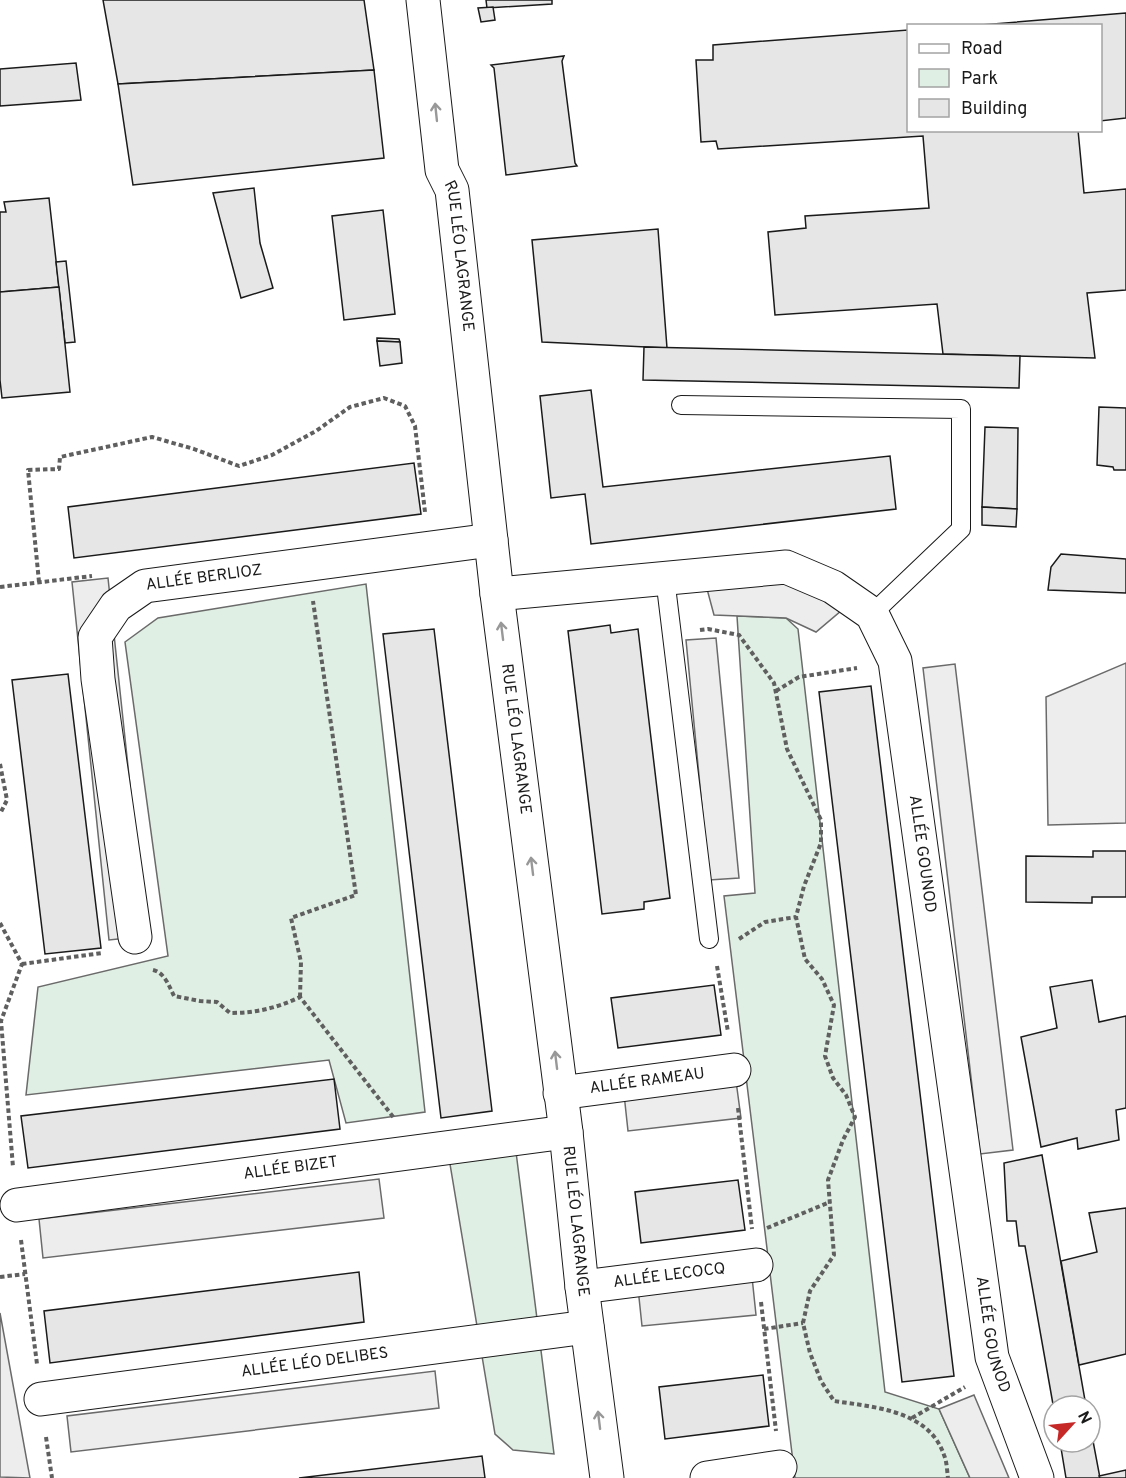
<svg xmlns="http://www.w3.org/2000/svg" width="1126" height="1478" font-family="Overpass,sans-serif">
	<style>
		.green { fill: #e0efe3; stroke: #6a6a6a; stroke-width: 1.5 }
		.parking { fill: #ededed; stroke: #6a6a6a; stroke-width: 1.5 }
		.building { fill: #e6e6e6; stroke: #1a1a1a; stroke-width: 1.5 }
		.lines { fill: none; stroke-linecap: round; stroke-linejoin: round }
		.service-casing { stroke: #1a1a1a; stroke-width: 20 }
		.minor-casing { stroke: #1a1a1a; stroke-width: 35 }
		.path { stroke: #5f5f5f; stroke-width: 4; stroke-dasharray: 4.5 3; stroke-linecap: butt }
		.service { stroke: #fff; stroke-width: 18 }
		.minor { stroke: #fff; stroke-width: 33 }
		.oneway { stroke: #989898 }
		.labels { text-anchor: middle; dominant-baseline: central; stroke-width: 4.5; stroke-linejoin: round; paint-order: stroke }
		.street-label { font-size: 16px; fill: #1a1a1a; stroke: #fff }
	</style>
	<rect width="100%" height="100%" fill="#fff"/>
	<g class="green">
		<path d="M366,584L425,1112L346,1123L329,1060L26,1095L38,987L168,956L125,642L158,618Z"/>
		<path d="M737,616L786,618L798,629L885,1392L939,1409L970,1478H795L724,896L755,893Z"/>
		<path d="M513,1128L554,1454L513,1450L495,1434L446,1140Z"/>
	</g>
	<g class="parking">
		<path d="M108,578L146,936L109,940L72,582Z"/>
		<path d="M764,582L798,583L842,610L816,632L786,618L714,615L707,589Z"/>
		<path d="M716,638L739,878L709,880L686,640Z"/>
		<path d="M1126,663V823L1048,825L1046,697Z"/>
		<path d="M955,664L1013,1150L980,1154L923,668Z"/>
		<path d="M736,1081L741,1118L628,1131L624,1094Z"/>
		<path d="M379,1179L384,1218L43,1258L39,1219Z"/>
		<path d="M752,1277L756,1315L642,1326L638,1288Z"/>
		<path d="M0,1313L30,1478L0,1477Z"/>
		<path d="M435,1371L439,1408L71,1452L67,1416Z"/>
		<path d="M974,1395L1009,1478H970L939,1409Z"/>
	</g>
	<g class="building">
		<path d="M103,0H364L374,70L118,84Z"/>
		<path d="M486,0H552V4L487,8Z"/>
		<path d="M493,7L495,20L481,22L478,8Z"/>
		<path d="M1126,13V118L1100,121V26H968Z"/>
		<path d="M908,30V130H1078L1084,193L1126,189V290L1087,293L1095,358L943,354L937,304L775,315L768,232L806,228L805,216L929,208L923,136L718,149L716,141L701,142L696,60H713V45Z"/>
		<path d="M564,56L562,61L575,163L577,166L506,175L494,68L491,65Z"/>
		<path d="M76,63L81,100L0,106V69Z"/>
		<path d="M374,70L384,158L133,185L118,84Z"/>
		<path d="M254,188L260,243L273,288L241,298L213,193Z"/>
		<path d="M49,198L59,287L0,292V212H6L4,202Z"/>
		<path d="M383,210L395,314L344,320L332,216Z"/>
		<path d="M658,229L667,348L542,342L532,240Z"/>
		<path d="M66,261L75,342L65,343L56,262Z"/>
		<path d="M59,287L70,392L2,398L0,380V292Z"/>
		<path d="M377,338L399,339L400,342L377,341Z"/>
		<path d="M377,341L400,342L402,363L380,366Z"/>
		<path d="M644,347L1020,356L1019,388L643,380Z"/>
		<path d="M591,390L603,487L890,456L896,509L591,544L585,494L551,498L540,396Z"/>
		<path d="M1099,407L1126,408V470H1114L1113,467L1097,465Z"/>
		<path d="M985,427L1018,428L1017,509L982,507Z"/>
		<path d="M414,463L421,514L74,558L68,507Z"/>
		<path d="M982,507L1017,509L1016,527L982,525Z"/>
		<path d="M1061,554L1126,559V593L1048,590L1051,567Z"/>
		<path d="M610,625L611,633L638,629L670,898L644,902V909L602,914L568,631Z"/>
		<path d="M434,629L492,1111L441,1118L383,634Z"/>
		<path d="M68,674L101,948L45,954L12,680Z"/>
		<path d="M871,686L954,1376L902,1382L819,692Z"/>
		<path d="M1093,851H1126V897H1092V903L1026,902V856L1093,857Z"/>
		<path d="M1092,980L1099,1022L1126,1016V1108L1116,1110L1119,1140L1078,1149L1077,1138L1041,1147L1021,1037L1057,1028L1050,987Z"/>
		<path d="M714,985L721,1035L618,1048L611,998Z"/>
		<path d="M334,1079L340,1129L28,1168L21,1116Z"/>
		<path d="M1042,1155L1086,1406H1054V1410L1025,1246H1019L1016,1221H1007L1004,1163Z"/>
		<path d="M738,1180L745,1230L641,1243L635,1192Z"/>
		<path d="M1126,1208V1354L1079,1365L1061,1261L1097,1252L1089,1213Z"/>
		<path d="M359,1272L364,1322L50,1363L44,1311Z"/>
		<path d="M763,1375L769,1426L665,1439L659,1387Z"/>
		<path d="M1090,1425L1100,1478H1066L1060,1442H1090Z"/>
		<path d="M482,1456L485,1478H299Z"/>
		<path d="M1126,1470V1478H1100L1099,1476Z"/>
	</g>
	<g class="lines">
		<g class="service-casing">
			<g id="service">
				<path d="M681,405L961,409V529L872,614"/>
				<path d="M665,578L709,939"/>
			</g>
		</g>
		<g class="minor-casing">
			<g id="minor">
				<path id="s1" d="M423,0L442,170L452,190L497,594L566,1132L582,1287L607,1478"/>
				<path id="s2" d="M497,594L786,567L833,587L872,614L895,661L992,1357L1037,1478"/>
				<path id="s3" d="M135,937L98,679L95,637L116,606L145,586L491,540"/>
				<path id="s4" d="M560,1093L734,1070"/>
				<path id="s5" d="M17,1205L566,1132"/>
				<path id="s6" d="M582,1287L756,1265"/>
				<path id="s7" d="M41,1399L587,1327"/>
				<path d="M707,1478L780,1467"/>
			</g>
		</g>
		<g class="path">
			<path d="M39,582L28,470L59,469L60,457L152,437L194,449L239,466L272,455L316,431L350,407L384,398L405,406L415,426L425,512"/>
			<path d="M0,587L92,576"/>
			<path d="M700,630L708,629L739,635L774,683L787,749L821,820V843L804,886L796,917L805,959L822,979L834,1005L825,1056L833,1078L846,1095L855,1117L843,1140L828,1180L834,1255L810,1291L803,1323L810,1353L821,1381L834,1401C873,1407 929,1410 944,1455C947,1462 947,1471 948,1478"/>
			<path d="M776,691L799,677L857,668"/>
			<path d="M0,764L7,800L0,814"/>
			<path d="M0,923L22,964L1,1021L13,1167"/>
			<path d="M739,939L765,922L796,917"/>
			<path d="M22,964L102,953"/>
			<path d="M717,966L728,1032"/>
			<path d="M153,970C165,973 169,986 174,996L200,1001L217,1002L230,1013C256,1013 277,1008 300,997L394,1118"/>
			<path d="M300,997L301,962L291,918L356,895L313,601"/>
			<path d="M738,1108L752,1229"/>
			<path d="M767,1228L830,1202"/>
			<path d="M21,1240L37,1364"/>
			<path d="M0,1277L25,1274"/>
			<path d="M761,1302L776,1431"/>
			<path d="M764,1329L803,1323"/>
			<path d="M912,1418L965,1387"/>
			<path d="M46,1437L52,1478"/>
		</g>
		<use href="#service" class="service"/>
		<use href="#minor" class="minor"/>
	</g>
	<defs><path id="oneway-shaft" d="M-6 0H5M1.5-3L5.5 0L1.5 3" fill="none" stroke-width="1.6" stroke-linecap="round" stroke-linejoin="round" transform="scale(1.5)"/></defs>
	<g class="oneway">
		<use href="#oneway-shaft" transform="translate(436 112) rotate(-96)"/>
		<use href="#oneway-shaft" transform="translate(502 631) rotate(-97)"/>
		<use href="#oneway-shaft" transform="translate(532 866) rotate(-97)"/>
		<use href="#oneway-shaft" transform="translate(556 1060) rotate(-97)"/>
		<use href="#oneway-shaft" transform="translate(599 1420) rotate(-97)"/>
	</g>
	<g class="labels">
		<g class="street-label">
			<text stroke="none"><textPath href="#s1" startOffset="260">RUE LÉO LAGRANGE</textPath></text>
			<text stroke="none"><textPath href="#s3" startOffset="435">ALLÉE BERLIOZ</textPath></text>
			<text stroke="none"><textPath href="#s1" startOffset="746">RUE LÉO LAGRANGE</textPath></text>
			<text stroke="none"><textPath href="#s2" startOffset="636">ALLÉE GOUNOD</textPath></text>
			<text stroke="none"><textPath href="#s4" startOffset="88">ALLÉE RAMEAU</textPath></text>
			<text stroke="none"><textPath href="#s5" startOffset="276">ALLÉE BIZET</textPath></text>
			<text stroke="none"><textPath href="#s1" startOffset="1232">RUE LÉO LAGRANGE</textPath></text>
			<text stroke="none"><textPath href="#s6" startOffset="88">ALLÉE LECOCQ</textPath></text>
			<text stroke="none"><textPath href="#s2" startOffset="1122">ALLÉE GOUNOD</textPath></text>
			<text stroke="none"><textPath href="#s7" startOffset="276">ALLÉE LÉO DELIBES</textPath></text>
		</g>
	</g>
	<rect x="907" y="24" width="195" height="108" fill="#ffffff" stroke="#a3a3a3" stroke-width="1.5"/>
	<rect x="919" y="44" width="30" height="9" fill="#ffffff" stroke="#a3a3a3" stroke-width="1.5"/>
	<text x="961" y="54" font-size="18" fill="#1a1a1a">Road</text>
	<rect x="919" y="69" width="30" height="18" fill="#e0efe3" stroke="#a3a3a3" stroke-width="1.5"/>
	<text x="961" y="84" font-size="18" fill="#1a1a1a">Park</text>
	<rect x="919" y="99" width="30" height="18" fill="#e6e6e6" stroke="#a3a3a3" stroke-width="1.5"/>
	<text x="961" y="114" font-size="18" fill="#1a1a1a">Building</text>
	<g transform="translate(1072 1424) rotate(63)"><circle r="28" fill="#ffffff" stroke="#a3a3a3" stroke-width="1.5"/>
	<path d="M0-4.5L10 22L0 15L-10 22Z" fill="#c62828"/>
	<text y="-9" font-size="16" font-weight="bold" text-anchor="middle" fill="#1a1a1a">N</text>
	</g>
</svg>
